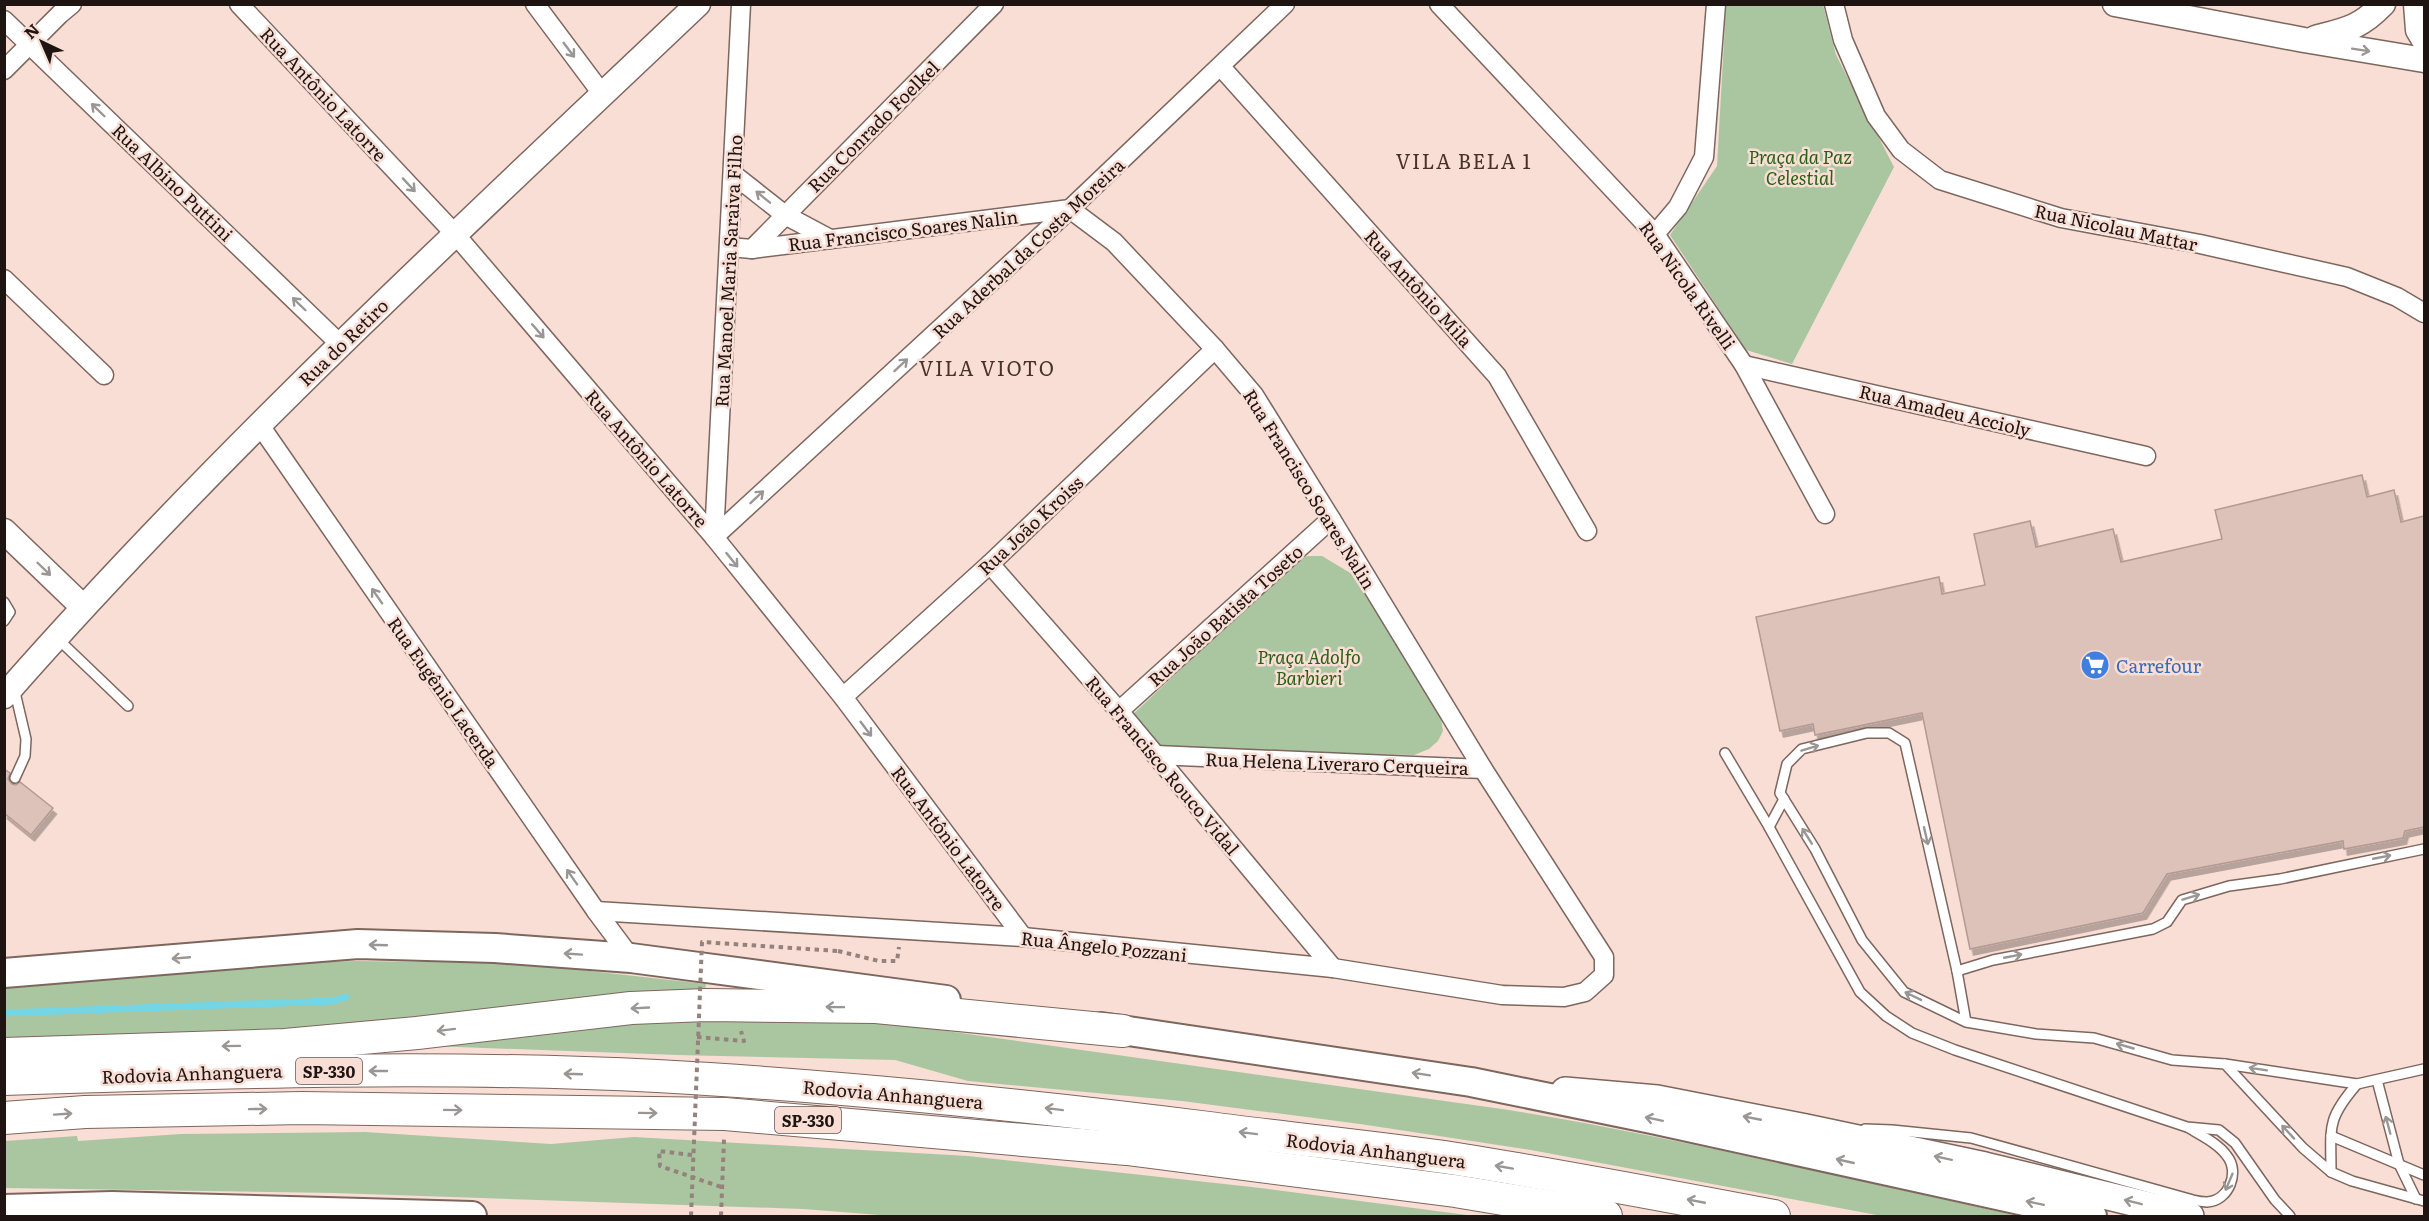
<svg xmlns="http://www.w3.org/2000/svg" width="2429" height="1221" font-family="Literata,serif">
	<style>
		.green { fill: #aac6a1 }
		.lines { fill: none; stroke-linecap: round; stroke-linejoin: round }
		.stream { stroke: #74d5e5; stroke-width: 7 }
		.building { fill: #dcc2b9; stroke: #b39a92; stroke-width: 1.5; filter: url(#shadow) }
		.service-casing { stroke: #7d665e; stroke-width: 12 }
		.minor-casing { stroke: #7d665e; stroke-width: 21 }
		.secondary-casing { stroke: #7d665e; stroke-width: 27 }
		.primary-casing { stroke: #7d665e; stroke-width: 30 }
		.trunk-casing { stroke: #7d665e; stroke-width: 32 }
		.motorway-casing { stroke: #7d665e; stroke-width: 34 }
		.path { stroke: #95827c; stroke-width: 4; stroke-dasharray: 4.5 4.5; stroke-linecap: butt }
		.service { stroke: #fff; stroke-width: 9 }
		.minor { stroke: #fff; stroke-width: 18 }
		.secondary { stroke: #fff; stroke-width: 24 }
		.primary { stroke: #fff; stroke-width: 27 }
		.trunk { stroke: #fff; stroke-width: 28 }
		.motorway { stroke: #fff; stroke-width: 32 }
		.path-bridge { stroke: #95827c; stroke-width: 4; stroke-dasharray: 4.5 4.5; stroke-linecap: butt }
		.oneway { stroke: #9a9694 }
		.labels { text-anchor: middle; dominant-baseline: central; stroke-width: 5; stroke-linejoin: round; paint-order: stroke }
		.shield { fill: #f9ded5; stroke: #60514c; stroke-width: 1.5 }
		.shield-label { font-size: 16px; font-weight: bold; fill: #1e1512 }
		.street-label { font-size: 18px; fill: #1e1512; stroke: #f9ded5 }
		.park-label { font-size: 18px; font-style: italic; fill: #286011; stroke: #f9ded5 }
		.shop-label { font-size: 18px; fill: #366cbe; stroke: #f9ded5; text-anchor: start }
		.neighbourhood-label { font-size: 20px; letter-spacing: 1.5px; fill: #47332b; stroke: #f9ded5 }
	</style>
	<defs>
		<filter id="shadow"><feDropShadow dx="3.5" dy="6" stdDeviation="0" flood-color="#0004"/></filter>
	</defs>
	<rect width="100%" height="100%" fill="#f9ded5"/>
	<g class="green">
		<path d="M1726,5H1823L1836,55L1894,167L1792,364L1746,350L1670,235L1717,166Z"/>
		<path d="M1307,556H1322L1352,574L1427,688L1440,713L1443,731L1438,741L1429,749L1414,755L1158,750L1130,717L1296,561Z"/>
		<path d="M356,961L519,963L706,984L705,990L372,1031L5,1042L4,985L274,963Z"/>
		<path d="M687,1015L897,1024L1509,1110C1680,1138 1849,1179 2018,1216H1882L1531,1150L1360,1124L1182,1101L968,1081L895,1060L677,1055L431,1046Z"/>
		<path d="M365,1132L551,1144L634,1137L968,1156L1252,1187L1475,1216H893L803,1209L334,1193L5,1188V1141L77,1136L78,1141L181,1134Z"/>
	</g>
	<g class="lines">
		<path class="stream" d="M4,1013L333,1001L346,997"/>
	</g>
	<g class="building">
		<path d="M2362,475L2367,497L2394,490L2401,522L2424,516V827L2405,831L2403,838L2344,849L2343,841L2167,874L2143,913L1970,949L1922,713L1815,735L1813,724L1780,731L1756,617L1939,577L1942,594L1985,585L1974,534L2030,521L2036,547L2113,529L2121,562L2222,539L2215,510Z"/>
		<path d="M4,769L10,773L8,779L12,784L16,785L20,782L53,808L31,835L4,813Z"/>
	</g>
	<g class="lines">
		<g class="service-casing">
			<g id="service">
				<path d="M4,602L10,612L4,621"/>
				<path d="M58,639L128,706"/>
				<path d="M14,688L26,739L25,756L15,778"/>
				<path d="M1725,753L1769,827L1860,992L1886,1016L1912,1033L1955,1050L2187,1127L2219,1130L2235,1143L2275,1200L2290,1216"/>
				<path d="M1769,827L1784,799"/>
				<path d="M1957,971L1993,960L2153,929L2167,922L2182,900L2229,886L2280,879L2424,849"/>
				<path d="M1966,1022L1957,971L1905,743L1889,733H1867L1802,749L1787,764L1780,793L1815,849L1862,940L1904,992L1966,1022L2036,1034L2094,1038L2172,1060L2225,1064L2303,1148L2331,1172L2352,1181L2424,1201"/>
				<path d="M2225,1064L2357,1084L2424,1069"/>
				<path d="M2377,1080L2399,1164L2416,1199"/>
				<path d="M1865,1129L1892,1130L1971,1138L2193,1200C2197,1201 2202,1202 2207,1202C2229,1201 2240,1172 2227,1156C2219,1144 2202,1136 2189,1128"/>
				<path d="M2331,1136L2424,1175"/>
				<path d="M2331,1172C2331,1127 2326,1120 2357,1084"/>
			</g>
		</g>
		<g class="minor-casing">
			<g id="minor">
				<path d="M239,4L455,234L714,537L843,697L1023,937"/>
				<path d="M535,4L603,95"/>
				<path d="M1439,4L1655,234L1744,365L1825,514"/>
				<path d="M1834,4L1843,40L1876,116L1901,150L1940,180L2061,218L2200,244L2347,277L2397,297L2424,313"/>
				<path d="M4,20L341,345"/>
				<path d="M1221,67L1497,376L1587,531"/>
				<path d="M4,70L60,14L72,4"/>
				<path d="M733,174L785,215L830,239"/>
				<path d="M1655,234L1678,207L1704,157L1716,4"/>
				<path d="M752,249L994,4"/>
				<path d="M4,279L104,375"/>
				<path d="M1744,365L2146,456"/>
				<path d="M259,424L596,911L631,958"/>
				<path d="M714,537L1070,209L1285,4"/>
				<path d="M714,537L741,4"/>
				<path d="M990,564L1119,711L1333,968"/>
				<path d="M843,697L990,564L1215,349"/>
				<path d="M1119,711L1331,519"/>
				<path d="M1156,755L1483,769"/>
				<path d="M596,911L1023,937L1333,968L1502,995L1564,997L1585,992L1604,975V957L1483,769L1331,519L1254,395L1215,349L1114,242L1070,209L752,249L729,247"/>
			</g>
		</g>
		<g class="secondary-casing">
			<g id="secondary">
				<path d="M2115,4L2304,40L2424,60"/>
				<path d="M2416,4L2418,30L2424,40"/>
				<path d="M2315,38C2346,30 2360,28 2383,4"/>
				<path d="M4,531L83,607"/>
				<path d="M4,696C220,450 461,229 698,4"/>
			</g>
		</g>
		<g class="primary-casing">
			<path id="primary" d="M1565,1091L1657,1099L1806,1128L1985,1166L2190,1216"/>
		</g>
		<g class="trunk-casing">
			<g id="trunk">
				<path d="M4,973L358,944L495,948L631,958L946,1000"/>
				<path d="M1101,1027L1471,1082L1652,1119L2092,1216"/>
				<path d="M4,1209L112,1206L472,1216"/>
			</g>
		</g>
		<g class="motorway-casing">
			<g id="motorway">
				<path d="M4,1054L285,1045L417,1033L631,1008L706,1005L876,1007L1123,1031"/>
				<path d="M4,1079C222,1072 440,1065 657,1076C841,1086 1025,1105 1209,1128C1291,1139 1375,1147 1457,1159C1563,1176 1668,1196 1774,1216"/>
				<path d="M4,1118L85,1112L302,1108L725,1114L1127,1149L1455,1191L1606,1216"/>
			</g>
		</g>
		<g class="path">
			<path d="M838,951L879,961H897L899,947"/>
			<path d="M697,1037L744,1041L741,1031"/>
			<path d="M692,1155L659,1151L660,1166L721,1187"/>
			<path d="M721,1216L724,1139"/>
		</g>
		<use href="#service" class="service"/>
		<use href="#minor" class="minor"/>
		<use href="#secondary" class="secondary"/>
		<use href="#primary" class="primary"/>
		<use href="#trunk" class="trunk"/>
		<use href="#motorway" class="motorway"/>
		<path class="path-bridge" d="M691,1216L702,942L838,951"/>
	</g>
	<defs><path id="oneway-shaft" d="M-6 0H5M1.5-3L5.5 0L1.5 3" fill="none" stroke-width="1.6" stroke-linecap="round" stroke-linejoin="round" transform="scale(1.5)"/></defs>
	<g class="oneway">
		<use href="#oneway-shaft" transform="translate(569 50) rotate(53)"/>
		<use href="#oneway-shaft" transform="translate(2361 50) rotate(9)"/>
		<use href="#oneway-shaft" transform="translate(98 110) rotate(-136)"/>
		<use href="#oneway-shaft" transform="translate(409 185) rotate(47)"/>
		<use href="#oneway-shaft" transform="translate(763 197) rotate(-141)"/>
		<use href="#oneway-shaft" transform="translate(299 304) rotate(-136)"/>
		<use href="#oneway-shaft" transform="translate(538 331) rotate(49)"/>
		<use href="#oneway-shaft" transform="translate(901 365) rotate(-43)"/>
		<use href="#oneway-shaft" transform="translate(757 497) rotate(-43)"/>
		<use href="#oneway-shaft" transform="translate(732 560) rotate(51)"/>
		<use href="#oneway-shaft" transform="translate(44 569) rotate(44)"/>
		<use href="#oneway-shaft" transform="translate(377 596) rotate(-125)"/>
		<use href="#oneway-shaft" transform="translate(866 729) rotate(53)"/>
		<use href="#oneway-shaft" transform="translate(1810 748) rotate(-17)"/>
		<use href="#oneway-shaft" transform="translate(1807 836) rotate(-122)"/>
		<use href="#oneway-shaft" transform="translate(1926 836) rotate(77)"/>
		<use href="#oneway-shaft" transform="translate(2382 857) rotate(-11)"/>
		<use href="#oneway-shaft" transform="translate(572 877) rotate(-125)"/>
		<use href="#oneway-shaft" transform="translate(2191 897) rotate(-17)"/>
		<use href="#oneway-shaft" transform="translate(378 945) rotate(-178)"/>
		<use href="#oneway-shaft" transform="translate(573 954) rotate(-176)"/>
		<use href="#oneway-shaft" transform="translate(2013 956) rotate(-11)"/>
		<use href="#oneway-shaft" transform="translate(181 958) rotate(175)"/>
		<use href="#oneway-shaft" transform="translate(1913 996) rotate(-154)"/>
		<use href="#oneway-shaft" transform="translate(835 1007) rotate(-179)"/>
		<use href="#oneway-shaft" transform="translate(640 1008) rotate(177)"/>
		<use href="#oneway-shaft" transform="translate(446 1030) rotate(173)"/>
		<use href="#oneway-shaft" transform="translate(231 1046) rotate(179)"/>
		<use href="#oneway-shaft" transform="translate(2125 1046) rotate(-164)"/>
		<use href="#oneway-shaft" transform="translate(2258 1069) rotate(-171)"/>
		<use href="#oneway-shaft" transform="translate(378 1071) rotate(-180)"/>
		<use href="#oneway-shaft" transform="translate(573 1074) rotate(-178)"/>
		<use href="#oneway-shaft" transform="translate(1421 1074) rotate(-171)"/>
		<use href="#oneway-shaft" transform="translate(258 1109) rotate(-1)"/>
		<use href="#oneway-shaft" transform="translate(1054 1109) rotate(-173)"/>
		<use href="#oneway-shaft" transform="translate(453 1110) rotate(1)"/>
		<use href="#oneway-shaft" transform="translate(648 1113) rotate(1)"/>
		<use href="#oneway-shaft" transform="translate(63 1114) rotate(-4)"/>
		<use href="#oneway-shaft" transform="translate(1752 1118) rotate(-169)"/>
		<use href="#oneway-shaft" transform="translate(1654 1119) rotate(-168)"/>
		<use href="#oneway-shaft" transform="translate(2388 1125) rotate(-105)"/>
		<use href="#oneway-shaft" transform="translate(2288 1132) rotate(-133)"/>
		<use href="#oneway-shaft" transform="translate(1248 1133) rotate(-173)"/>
		<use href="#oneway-shaft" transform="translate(1943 1158) rotate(-168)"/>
		<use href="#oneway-shaft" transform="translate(1845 1161) rotate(-167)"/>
		<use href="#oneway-shaft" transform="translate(1504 1167) rotate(-170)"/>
		<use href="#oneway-shaft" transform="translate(2229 1182) rotate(113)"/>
		<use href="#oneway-shaft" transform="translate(1696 1201) rotate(-169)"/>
		<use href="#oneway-shaft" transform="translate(2133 1202) rotate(-166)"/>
		<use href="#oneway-shaft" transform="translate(2035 1203) rotate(-168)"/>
	</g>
	<defs>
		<g id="supermarket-disc" transform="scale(1.5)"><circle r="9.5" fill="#3f7fe0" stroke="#f9ded5"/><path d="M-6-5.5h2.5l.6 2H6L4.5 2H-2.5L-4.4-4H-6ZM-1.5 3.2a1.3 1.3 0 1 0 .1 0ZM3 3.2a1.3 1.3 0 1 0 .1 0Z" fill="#fff"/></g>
	</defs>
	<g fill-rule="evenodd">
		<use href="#supermarket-disc" x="2095" y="665"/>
	</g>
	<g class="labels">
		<g class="shield">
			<rect x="296" y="1058" width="66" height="26" rx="4.5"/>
			<rect x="775" y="1107" width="66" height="26" rx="4.5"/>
		</g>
		<g class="shield-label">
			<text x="329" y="1071">SP-330</text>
			<text x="808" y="1120">SP-330</text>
		</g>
		<g class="street-label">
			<text transform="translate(324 94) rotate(47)">Rua Antônio Latorre</text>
			<text transform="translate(873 126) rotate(-45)">Rua Conrado Foelkel</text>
			<text transform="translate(173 182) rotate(44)">Rua Albino Puttini</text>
			<text transform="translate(2116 227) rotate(12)">Rua Nicolau Mattar</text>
			<text transform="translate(903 230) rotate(-7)">Rua Francisco Soares Nalin</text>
			<text transform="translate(1028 248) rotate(-43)">Rua Aderbal da Costa Moreira</text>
			<text transform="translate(728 271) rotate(-87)">Rua Manoel Maria Saraiva Filho</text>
			<text transform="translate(1688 285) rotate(55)">Rua Nicola Rivelli</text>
			<text transform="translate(1419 288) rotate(48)">Rua Antônio Mila</text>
			<text transform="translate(343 342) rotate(-44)">Rua do Retiro</text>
			<text transform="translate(1945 410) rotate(13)">Rua Amadeu Accioly</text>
			<text transform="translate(647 458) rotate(49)">Rua Antônio Latorre</text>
			<text transform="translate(1310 489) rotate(58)">Rua Francisco Soares Nalin</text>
			<text transform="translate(1030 525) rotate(-43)">Rua João Kroiss</text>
			<text transform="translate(1225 615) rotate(-42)">Rua João Batista Toseto</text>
			<text transform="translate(444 692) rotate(55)">Rua Eugênio Lacerda</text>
			<text transform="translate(1337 763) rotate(2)">Rua Helena Liveraro Cerqueira</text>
			<text transform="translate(1163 765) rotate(50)">Rua Francisco Rouco Vidal</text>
			<text transform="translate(949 838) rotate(53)">Rua Antônio Latorre</text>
			<text transform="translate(1104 946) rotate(6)">Rua Ângelo Pozzani</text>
			<text transform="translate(192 1073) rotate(-2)">Rodovia Anhanguera</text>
			<text transform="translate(893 1094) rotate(5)">Rodovia Anhanguera</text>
			<text transform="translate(1376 1150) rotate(7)">Rodovia Anhanguera</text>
		</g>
		<g class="park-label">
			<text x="1800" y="156">Praça da Paz<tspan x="1800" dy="21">Celestial</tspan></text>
			<text x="1309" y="656">Praça Adolfo<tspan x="1309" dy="21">Barbieri</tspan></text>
		</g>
		<g class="shop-label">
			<text x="2116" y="665">Carrefour</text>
		</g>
		<g class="neighbourhood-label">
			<text x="1464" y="160">VILA BELA 1</text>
			<text x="987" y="367">VILA VIOTO</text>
		</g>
	</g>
	<rect width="2429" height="1221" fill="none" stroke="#1e1512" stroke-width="12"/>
	<g transform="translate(42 42) rotate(316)" stroke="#f9ded5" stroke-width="4.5" paint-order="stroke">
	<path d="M0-4.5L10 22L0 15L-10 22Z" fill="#1e1512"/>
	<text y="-9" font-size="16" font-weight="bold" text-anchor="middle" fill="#1e1512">N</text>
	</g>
</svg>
